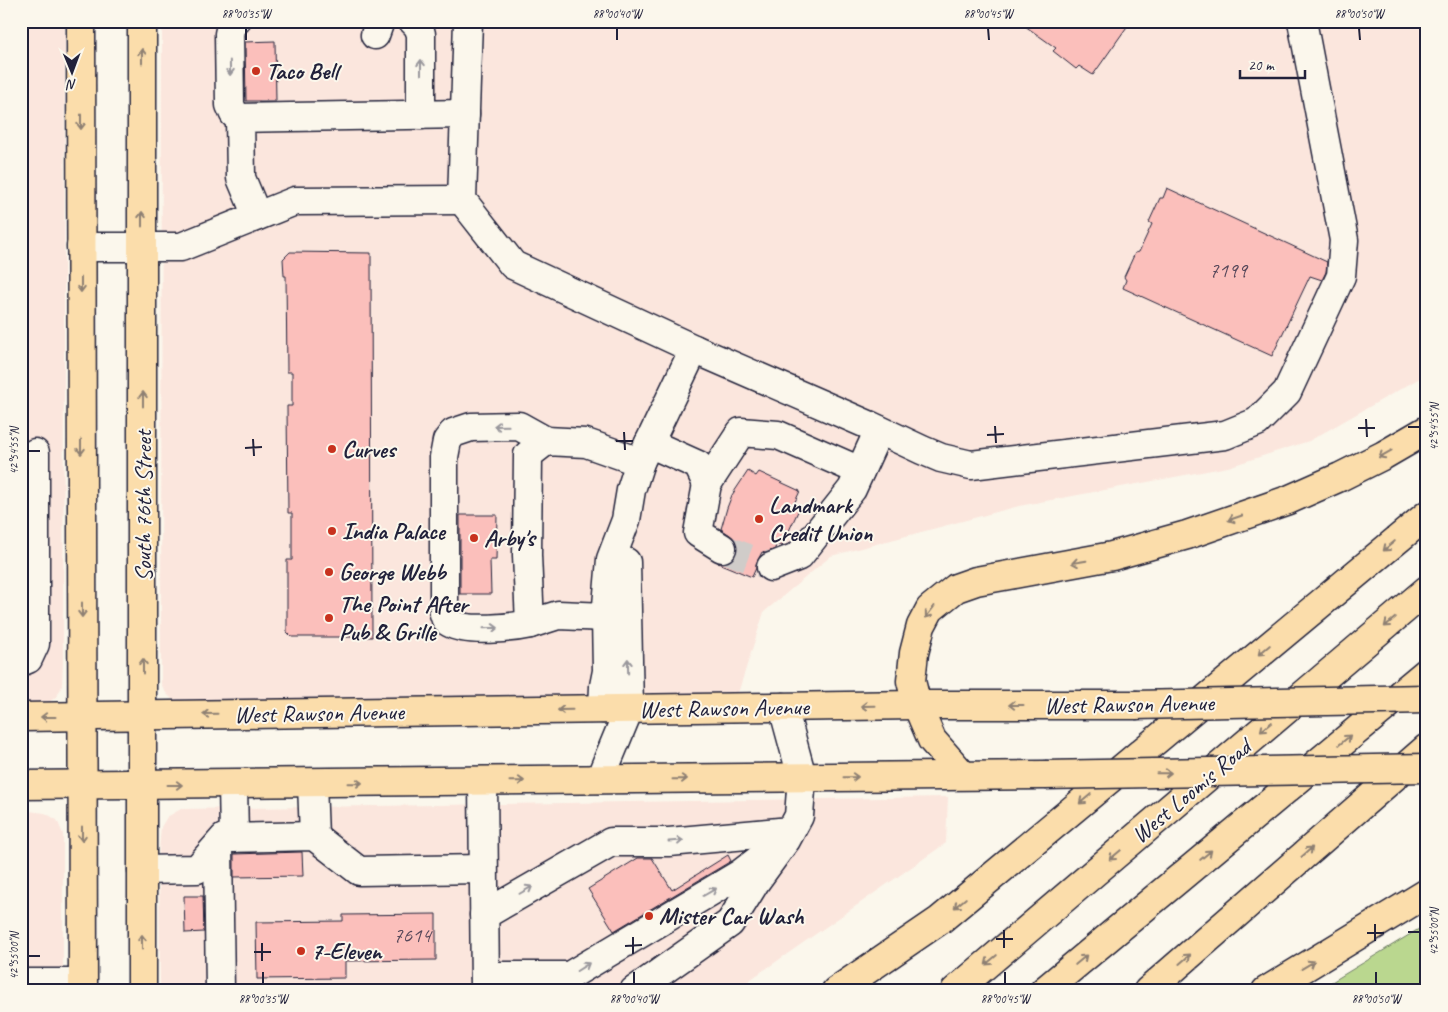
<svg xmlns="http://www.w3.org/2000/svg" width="1448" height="1012" font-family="Caveat,sans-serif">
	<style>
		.built { fill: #fbe6dd }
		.green { fill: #bad78f; stroke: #6e7c65 }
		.building { fill: #fbbfbb; stroke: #22223b }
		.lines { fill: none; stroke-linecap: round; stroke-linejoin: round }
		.minor-tunnel { stroke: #d0ccc9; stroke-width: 28; stroke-dasharray: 28 14; stroke-linecap: butt }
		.minor-casing { stroke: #22223b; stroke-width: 31 }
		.major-casing { stroke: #22223b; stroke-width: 31 }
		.minor { stroke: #fbf7ec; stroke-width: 28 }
		.major { stroke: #fbddab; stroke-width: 28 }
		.major-bridge-casing { stroke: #22223b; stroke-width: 31; stroke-linecap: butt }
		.major-bridge { stroke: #fbddab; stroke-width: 28 }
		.oneway { stroke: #8e8073 }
		.oneway2 { stroke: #99979c }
		.ticks { fill: none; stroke: #22223b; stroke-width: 2 }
		.poi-dot { fill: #c8321e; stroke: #fbf7ec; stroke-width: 2 }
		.labels { text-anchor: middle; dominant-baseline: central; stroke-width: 4; stroke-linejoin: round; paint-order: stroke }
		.number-label { font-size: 21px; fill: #58495b }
		.poi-label { font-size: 24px; font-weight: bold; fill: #22223b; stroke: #fbf7ec; text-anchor: start }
		.street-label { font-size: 24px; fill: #22223b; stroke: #fbf7ec }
		.neatline { fill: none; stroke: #22223b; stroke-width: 2 }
		.ticks-label { font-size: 12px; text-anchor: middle; fill: #22223b }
	</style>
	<rect width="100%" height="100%" fill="#fbf7ec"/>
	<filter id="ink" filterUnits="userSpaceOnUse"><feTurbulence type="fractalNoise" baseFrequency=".02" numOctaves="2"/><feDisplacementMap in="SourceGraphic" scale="10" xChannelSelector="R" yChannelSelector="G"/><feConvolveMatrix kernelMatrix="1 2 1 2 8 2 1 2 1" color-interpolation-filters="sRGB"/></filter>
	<g filter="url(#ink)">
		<g class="built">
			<path d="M21,21H65L63,663L62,686L57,696L48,703L21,706Z"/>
			<path d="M162,21H1427V374L1309,441L1228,467L1019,506L831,556L764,612L738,693L186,704L173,700L166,693L161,684V657Z"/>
			<path d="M948,797L946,843L734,991H160L159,850L161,827L167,817L181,809Z"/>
			<path d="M21,810L45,813L57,820L63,834V991H21Z"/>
		</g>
		<path class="green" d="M1427,924V991H1317Z"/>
		<g class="building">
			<path d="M1018,21H1131L1093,75L1079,66L1076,69L1053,51L1056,48Z"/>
			<path d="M275,41L276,101H246L245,42Z"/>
			<path d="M1167,188L1327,262L1326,272L1322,280L1310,276L1272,356L1123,288L1126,280L1124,277L1135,253L1139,252L1152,224L1149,222L1160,198H1163Z"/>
			<path d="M290,252L371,253L372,637H292L287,632V560H292V513H288L287,406H292V372H287L286,276H284L283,259Z"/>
			<path d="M748,471L756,476L759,472L800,491L794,504L800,507L782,546L776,544L775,549L765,553L762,552L756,564V568L752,577L718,563L729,562L735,556L738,548L736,540L730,535L721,529L727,508L732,495Z"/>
			<path d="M460,515H497L496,560H490L491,594H460Z"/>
			<path d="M302,852L303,876L234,877V854Z"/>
			<path d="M728,855L731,861L614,931L588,889L638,858H652L672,890Z"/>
			<path d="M184,896H203L204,932L185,933Z"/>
			<path d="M436,914V960L345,961V978L257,979L256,922L343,921V915Z"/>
		</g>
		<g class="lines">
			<path class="minor-tunnel" d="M722,548L771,567"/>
			<g class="minor-casing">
				<g id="minor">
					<path d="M236,21L231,25L229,34L230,105L234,114L240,118"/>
					<path d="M413,21L418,26L421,34V115"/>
					<path d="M468,21L462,200L513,265L694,349L871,426L922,450L941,458L971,465L1225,435L1257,422L1287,392L1341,276L1344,240L1302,21"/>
					<path d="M375,35L380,21"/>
					<path d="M257,216L241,178L240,118L465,114"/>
					<path d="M81,247H181L295,201L462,200"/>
					<path d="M649,443L698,465L707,484"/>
					<path d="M722,548L698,533L707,484L741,432L778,435L860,471"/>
					<path d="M771,567L799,556L852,489L879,430"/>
					<path d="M606,617L558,615L530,624L527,555L528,455L546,441L586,443L640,462"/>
					<path d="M530,624C512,628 467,633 450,623C446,621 445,618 444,614V457L447,441L453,433L471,427L519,426L546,441"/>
					<path d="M21,662L28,659L35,644V453"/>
					<path d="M603,709L604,686L607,671L606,617L611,559L626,520L631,490L640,462L694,349"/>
					<path d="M600,779L629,709L626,562"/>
					<path d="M483,781L485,991"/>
					<path d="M312,783L314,836"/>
					<path d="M233,784L234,838"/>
					<path d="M218,846L220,991"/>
					<path d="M142,870L197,869L224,838L314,836L359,871L483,869"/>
					<path d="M484,915L611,842H669L790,831"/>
					<path d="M485,976H569L740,874L766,854"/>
					<path d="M21,983H82"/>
					<path d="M634,991L730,923L756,881L786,840L799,816L802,777L783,707"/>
				</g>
			</g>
			<g class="major-casing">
				<g id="major">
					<path d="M81,21L83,991"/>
					<path d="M21,717L917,705H1135"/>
					<path d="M963,775L932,740L917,705L911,681L914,653L921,626L930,609L956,588L976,581L1112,556L1187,535L1288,500L1340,477L1384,455L1427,430"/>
					<path d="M21,785L1045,775"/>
					<path d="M142,991V21"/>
					<path d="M836,991L940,920L1427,515"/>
					<path d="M955,991L1427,590"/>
					<path d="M1044,991L1427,672"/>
					<path d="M1148,991L1427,748"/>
					<path d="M1266,991L1427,893"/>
				</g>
			</g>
			<use href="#minor" class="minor"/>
			<use href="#major" class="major"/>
			<g class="major-bridge-casing">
				<g id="major-bridge">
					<path d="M1135,705L1427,699"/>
					<path d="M1045,775L1427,768"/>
				</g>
			</g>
			<use href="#major-bridge" class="major-bridge"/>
		</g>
		<defs><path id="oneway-shaft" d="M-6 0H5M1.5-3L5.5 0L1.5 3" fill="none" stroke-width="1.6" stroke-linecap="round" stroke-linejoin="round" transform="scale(1.25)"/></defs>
		<g class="oneway">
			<use href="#oneway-shaft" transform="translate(142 56) rotate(-90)"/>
			<use href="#oneway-shaft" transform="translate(81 122) rotate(90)"/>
			<use href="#oneway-shaft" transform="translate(142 219) rotate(-90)"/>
			<use href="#oneway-shaft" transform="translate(81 285) rotate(90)"/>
			<use href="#oneway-shaft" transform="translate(143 399) rotate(-90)"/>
			<use href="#oneway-shaft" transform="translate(81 447) rotate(90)"/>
			<use href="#oneway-shaft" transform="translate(1385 454) rotate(151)"/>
			<use href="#oneway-shaft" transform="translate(1235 518) rotate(161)"/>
			<use href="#oneway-shaft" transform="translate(1389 546) rotate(140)"/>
			<use href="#oneway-shaft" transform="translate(1079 562) rotate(170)"/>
			<use href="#oneway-shaft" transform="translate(82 610) rotate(90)"/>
			<use href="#oneway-shaft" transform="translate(930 612) rotate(127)"/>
			<use href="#oneway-shaft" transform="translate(1390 622) rotate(140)"/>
			<use href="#oneway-shaft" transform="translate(1264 650) rotate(140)"/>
			<use href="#oneway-shaft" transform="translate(143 666) rotate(-90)"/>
			<use href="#oneway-shaft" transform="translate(1016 705) rotate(180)"/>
			<use href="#oneway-shaft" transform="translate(868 706) rotate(179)"/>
			<use href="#oneway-shaft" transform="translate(565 710) rotate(179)"/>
			<use href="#oneway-shaft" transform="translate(210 714) rotate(179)"/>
			<use href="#oneway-shaft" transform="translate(48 717) rotate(-180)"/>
			<use href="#oneway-shaft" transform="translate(1266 727) rotate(140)"/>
			<use href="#oneway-shaft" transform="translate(1345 740) rotate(-40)"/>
			<use href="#oneway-shaft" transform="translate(1164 773) rotate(-1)"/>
			<use href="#oneway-shaft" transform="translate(851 777) rotate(-1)"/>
			<use href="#oneway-shaft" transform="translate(680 779) rotate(-1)"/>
			<use href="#oneway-shaft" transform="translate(517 781) rotate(-1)"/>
			<use href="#oneway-shaft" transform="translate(355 783) rotate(-1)"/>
			<use href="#oneway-shaft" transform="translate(175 785)"/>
			<use href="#oneway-shaft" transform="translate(1085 799) rotate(140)"/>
			<use href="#oneway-shaft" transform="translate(82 834) rotate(90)"/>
			<use href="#oneway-shaft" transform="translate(1307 852) rotate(-41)"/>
			<use href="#oneway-shaft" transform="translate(1115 855) rotate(140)"/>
			<use href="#oneway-shaft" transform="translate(1206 855) rotate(-40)"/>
			<use href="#oneway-shaft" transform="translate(960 903) rotate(140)"/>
			<use href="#oneway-shaft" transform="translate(142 942) rotate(-90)"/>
			<use href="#oneway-shaft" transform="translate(1185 959) rotate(-41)"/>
			<use href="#oneway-shaft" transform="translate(991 960) rotate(140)"/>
			<use href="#oneway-shaft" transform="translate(1081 960) rotate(-40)"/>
			<use href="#oneway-shaft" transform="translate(1308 965) rotate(-31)"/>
		</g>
		<g class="oneway2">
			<use href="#oneway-shaft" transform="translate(421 67) rotate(-90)"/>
			<use href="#oneway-shaft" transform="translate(230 68) rotate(89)"/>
			<use href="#oneway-shaft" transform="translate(501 426) rotate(179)"/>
			<use href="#oneway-shaft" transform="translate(491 628) rotate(-2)"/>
			<use href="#oneway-shaft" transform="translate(628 666) rotate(-91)"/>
			<use href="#oneway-shaft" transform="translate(676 841) rotate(-4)"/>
			<use href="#oneway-shaft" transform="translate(526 890) rotate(-30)"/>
			<use href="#oneway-shaft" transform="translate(710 892) rotate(-30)"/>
			<use href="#oneway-shaft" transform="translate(583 967) rotate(-32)"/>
		</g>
	</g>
	<path class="ticks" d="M246,28V40M617,28V40M988,28L989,40M1359,28L1360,40M1366,419L1367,437M995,426L996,443M1408,427H1420M1358,428H1375M624,432L625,450M987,435L1004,434M253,439L254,456M616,441H633M245,448L262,447M28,451H40M1375,924V941M1004,930V948M1408,932H1420M1367,933H1384M633,937V954M996,939H1013M262,943V961M625,946L642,945M254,952H271M28,956H40M263,972V984M634,972V984M1005,972V984M1376,972V984"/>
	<g class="poi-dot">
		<circle cx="256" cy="71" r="5"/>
		<circle cx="332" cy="449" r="5"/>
		<circle cx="759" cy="519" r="5"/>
		<circle cx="332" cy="531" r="5"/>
		<circle cx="474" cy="538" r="5"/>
		<circle cx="329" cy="572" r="5"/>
		<circle cx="329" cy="618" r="5"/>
		<circle cx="649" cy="916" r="5"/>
		<circle cx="301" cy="951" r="5"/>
	</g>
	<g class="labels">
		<g class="number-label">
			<text x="1228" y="270">7199</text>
			<text x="412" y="935">7614</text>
		</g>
		<g class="poi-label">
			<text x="266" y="71">Taco Bell</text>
			<text x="342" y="449">Curves</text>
			<text x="769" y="505">Landmark<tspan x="769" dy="28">Credit Union</tspan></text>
			<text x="342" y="531">India Palace</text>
			<text x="484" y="538">Arby's</text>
			<text x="339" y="572">George Webb</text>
			<text x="339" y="604">The Point After<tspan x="339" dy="28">Pub &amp; Grille</tspan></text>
			<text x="659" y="916">Mister Car Wash</text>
			<text x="311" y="951">7-Eleven</text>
		</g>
		<g class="street-label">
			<text transform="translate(143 506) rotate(-90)">South 76th Street</text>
			<text transform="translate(1129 704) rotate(-1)">West Rawson Avenue</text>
			<text transform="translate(724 708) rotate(-1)">West Rawson Avenue</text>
			<text transform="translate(319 713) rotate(-1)">West Rawson Avenue</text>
			<text transform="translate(1191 791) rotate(-40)">West Loomis Road</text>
		</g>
	</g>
	<rect width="1448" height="1012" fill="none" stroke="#fbf7ec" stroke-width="55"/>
	<g transform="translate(72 72) rotate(179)" stroke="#fbf7ec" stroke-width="4" paint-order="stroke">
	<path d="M0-4L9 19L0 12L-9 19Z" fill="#22223b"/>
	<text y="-8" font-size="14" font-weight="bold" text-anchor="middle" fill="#22223b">N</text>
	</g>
	<path d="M1240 70v8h65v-8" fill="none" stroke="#22223b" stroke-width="2.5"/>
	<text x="1248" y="70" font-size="15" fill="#22223b" stroke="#fbf7ec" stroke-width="4" paint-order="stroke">20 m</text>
	<rect x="28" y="28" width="1392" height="956" class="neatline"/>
	<g class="ticks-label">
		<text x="246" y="18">88°00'35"W</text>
		<text x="617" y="18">88°00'40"W</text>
		<text x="988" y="18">88°00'45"W</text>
		<text x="1359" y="18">88°00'50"W</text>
		<text transform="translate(1434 427) rotate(-90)" y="4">42°54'55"N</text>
		<text transform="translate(14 451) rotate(-90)" y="4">42°54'55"N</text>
		<text transform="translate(1434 932) rotate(-90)" y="4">42°55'00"N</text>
		<text transform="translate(14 956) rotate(-90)" y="4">42°55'00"N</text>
		<text x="263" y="1003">88°00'35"W</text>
		<text x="634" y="1003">88°00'40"W</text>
		<text x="1005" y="1003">88°00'45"W</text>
		<text x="1376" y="1003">88°00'50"W</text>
	</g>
</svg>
